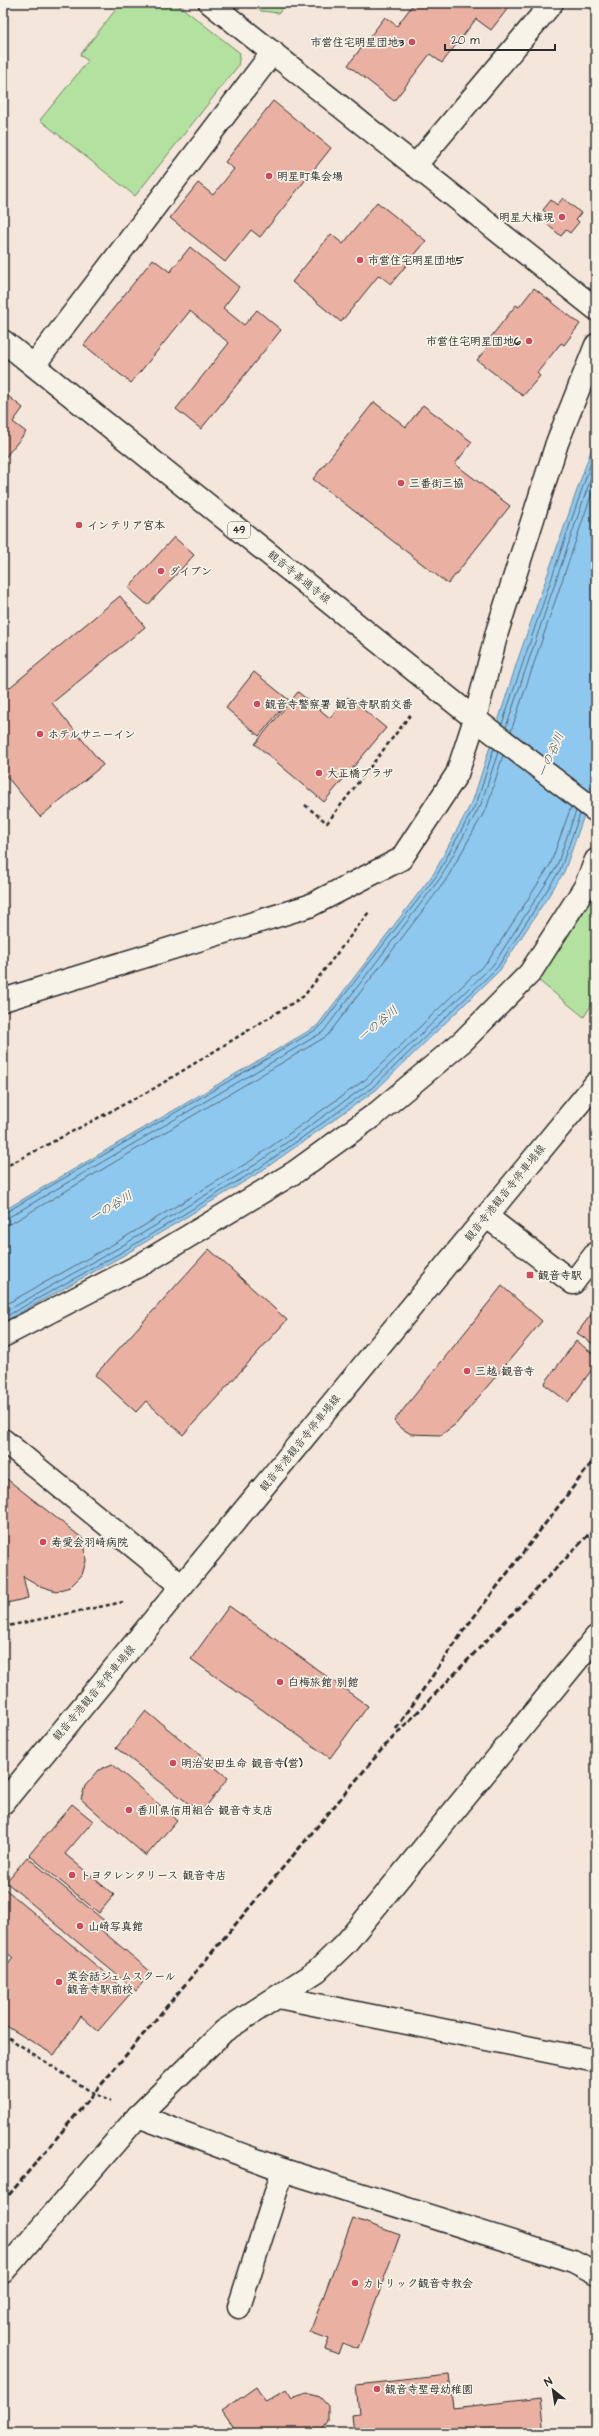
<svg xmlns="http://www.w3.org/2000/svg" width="599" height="2436" font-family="'Architects Daughter','Klee One',sans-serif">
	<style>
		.green { fill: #b3e19f; stroke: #6f8665 }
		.water { fill: #8fc8ee; stroke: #6789a0 }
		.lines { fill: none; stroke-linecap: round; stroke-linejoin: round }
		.shore { stroke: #536a79; stroke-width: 1 }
		.building { fill: #eab1a3; stroke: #2b2b2b }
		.minor-casing { stroke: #2b2b2b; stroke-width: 25 }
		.major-casing { stroke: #2b2b2b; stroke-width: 25 }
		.path { stroke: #2b2b2b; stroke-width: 2.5; stroke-dasharray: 4 3; stroke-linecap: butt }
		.minor { stroke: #f7f3e8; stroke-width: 22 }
		.major { stroke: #f7f3e8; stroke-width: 22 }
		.rail { stroke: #2b2b2b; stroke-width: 3; stroke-dasharray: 6 3; stroke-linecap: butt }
		.poi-dot { fill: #d1495b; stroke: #f7f3e8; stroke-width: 1.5 }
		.labels { text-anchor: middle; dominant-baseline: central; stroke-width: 3.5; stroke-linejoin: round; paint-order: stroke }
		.shield { fill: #f7f3e8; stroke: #686764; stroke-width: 1 }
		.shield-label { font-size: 10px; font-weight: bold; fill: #2b2b2b }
		.poi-label { font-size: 11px; font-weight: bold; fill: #2b2b2b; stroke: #f7f3e8; text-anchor: start }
		.street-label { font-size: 11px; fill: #2b2b2b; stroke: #f7f3e8 }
		.water-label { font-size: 12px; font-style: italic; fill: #44525c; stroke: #f7f3e8 }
	</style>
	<rect width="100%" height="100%" fill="#f4e6da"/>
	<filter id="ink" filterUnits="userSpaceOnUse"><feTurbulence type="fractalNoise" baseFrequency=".025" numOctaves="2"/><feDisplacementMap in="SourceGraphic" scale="8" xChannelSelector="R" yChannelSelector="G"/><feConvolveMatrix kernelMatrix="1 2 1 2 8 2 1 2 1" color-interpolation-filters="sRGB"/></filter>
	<g filter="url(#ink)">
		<g class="green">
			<path d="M121,3H176L240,53L238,66L135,196L40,120L88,61L80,55Z"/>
			<path d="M252,3H286L279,13L261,11Z"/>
			<path d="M596,894V997L584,1017L538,980Z"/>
		</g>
		<path class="water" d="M596,436V782L564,872L500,970L376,1090L260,1172L124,1255L3,1322V1211L317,1026L434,873L473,800L517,662Z"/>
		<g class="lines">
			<g class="shore">
				<path d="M502,724L596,448"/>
				<path d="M506,727L596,463"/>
				<path d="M511,731L596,481"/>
				<path d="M3,1214L319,1028L437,875L477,802L494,748"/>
				<path d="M3,1219L9,1217L323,1032L441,877L481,804L498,752"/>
				<path d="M3,1225L12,1223L327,1036L446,880L487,807L503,755"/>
				<path d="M3,1306L117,1242L252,1160L366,1079L488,961L550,865L571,807"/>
				<path d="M3,1313L120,1247L255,1165L370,1083L493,965L556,868L576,811"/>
				<path d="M3,1318L122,1252L258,1169L373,1087L497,968L560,870L580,814"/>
			</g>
		</g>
		<g class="building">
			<path d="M414,3H512L491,30L476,19L442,63L430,54L394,101L348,65L385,17L397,26Z"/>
			<path d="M273,101L331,148L260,237L251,230L225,262L170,218L198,183L213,195L234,169L225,162Z"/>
			<path d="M563,198L581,213L576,219L579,222L570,233L566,230L561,236L543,221L548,215L543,210L551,200L557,205Z"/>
			<path d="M377,202L426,241L391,284L379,275L341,322L292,282L331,234L343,244Z"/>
			<path d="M190,247L239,287L223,308L244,325L257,310L281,330L201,429L176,409L229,343L190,311L131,383L84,345L153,259L170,272Z"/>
			<path d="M534,288L580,324L564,345L561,343L537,373L540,376L523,396L477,360L493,340L490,338L516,305L519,307Z"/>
			<path d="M3,392L23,408L13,422L26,432L3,460Z"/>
			<path d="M374,402L406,427L423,405L472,442L455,464L510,506L448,584L313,479Z"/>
			<path d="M174,537L194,555L148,605L128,588Z"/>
			<path d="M120,596L145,627L52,703L103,765L40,817L3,772V693Z"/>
			<path d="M254,672L289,700L259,736L226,708Z"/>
			<path d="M298,692L330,718L348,697L386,728L324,802L255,744Z"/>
			<path d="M209,1249L287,1320L183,1435L146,1401L136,1412L95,1375Z"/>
			<path d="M502,1286L542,1321L456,1424L441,1435L411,1434L399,1427L394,1421Z"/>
			<path d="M596,1308V1346L577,1333Z"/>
			<path d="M576,1341L596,1356V1364L568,1402L544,1384Z"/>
			<path d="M3,1476L82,1538L85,1547L86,1561L82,1575L70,1587L56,1591L40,1586L23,1576L28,1598L3,1604Z"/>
			<path d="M229,1606L368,1706L330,1758L191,1659Z"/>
			<path d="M146,1711L228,1778L201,1813L116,1748Z"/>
			<path d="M112,1764L177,1820L146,1856L81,1799L85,1786L99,1770Z"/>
			<path d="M72,1804L93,1821L65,1854L114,1895L99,1913L29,1855Z"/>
			<path d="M27,1857L106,1922L100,1929L151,1972L136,1991L6,1882Z"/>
			<path d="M3,1887L130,1994L98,2031L81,2016L54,2055L3,2024V1971L13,1958L3,1949Z"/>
			<path d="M353,2218L400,2235L358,2349L342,2343L338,2354L325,2349L329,2339L310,2332Z"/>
			<path d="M449,2375L453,2408L541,2398L545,2433H354L352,2415L359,2414L356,2385Z"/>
			<path d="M256,2387L266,2402L286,2389L292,2398L307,2393L320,2397L328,2406V2422L320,2433H237L222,2411Z"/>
		</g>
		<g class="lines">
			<g class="minor-casing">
				<g id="minor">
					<path d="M210,3L596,309"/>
					<path d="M415,166L552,3"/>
					<path d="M34,365L273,52"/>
					<path d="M3,1000L309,906L401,859L457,774L475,719L497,632L557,443L596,345"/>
					<path d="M486,1216L573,1283L596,1253"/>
					<path d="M3,1336L144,1263L295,1172L377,1113L463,1041L530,973L585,887L596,860"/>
					<path d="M3,1440L182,1586"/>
					<path d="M278,1997L596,2061"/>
					<path d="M138,2116L283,2170L573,2261L596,2273"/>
					<path d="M3,2272L138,2116L224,2031L317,1971L346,1943L596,1637"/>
					<path d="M239,2307L283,2170"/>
				</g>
			</g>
			<g class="major-casing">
				<g id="major">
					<path d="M3,341L475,719L596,811"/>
					<path d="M3,1803L596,1083"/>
				</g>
			</g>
			<g class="path">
				<path d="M305,805L327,823L411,714"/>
				<path d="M3,1168L153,1089L304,996L369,912"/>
				<path d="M3,1627L123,1602"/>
				<path d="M3,2034L93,2093L111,2102"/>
			</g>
			<use href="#minor" class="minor"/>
			<use href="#major" class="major"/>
			<g class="rail">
				<path d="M396,1729L464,1630L596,1457"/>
				<path d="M3,2202L383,1748L596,1527"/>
			</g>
		</g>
	</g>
	<g class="poi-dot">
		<circle cx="412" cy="42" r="4"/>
		<circle cx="269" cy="176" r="4"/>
		<circle cx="562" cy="217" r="4"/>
		<circle cx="360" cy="260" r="4"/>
		<circle cx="529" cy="341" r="4"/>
		<circle cx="401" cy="483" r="4"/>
		<circle cx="79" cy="525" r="4"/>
		<circle cx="161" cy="571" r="4"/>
		<circle cx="257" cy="704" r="4"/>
		<circle cx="40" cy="734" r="4"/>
		<circle cx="319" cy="773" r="4"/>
		<rect x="526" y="1271" width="8" height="8" rx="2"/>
		<circle cx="467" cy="1371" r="4"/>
		<circle cx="43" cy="1542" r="4"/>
		<circle cx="280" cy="1682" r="4"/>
		<circle cx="173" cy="1763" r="4"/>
		<circle cx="129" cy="1810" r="4"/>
		<circle cx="72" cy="1875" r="4"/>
		<circle cx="80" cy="1926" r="4"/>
		<circle cx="59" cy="1982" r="4"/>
		<circle cx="355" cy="2283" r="4"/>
		<circle cx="377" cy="2389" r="4"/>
	</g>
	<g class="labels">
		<rect class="shield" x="228" y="522" width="22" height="16" rx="3"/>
		<g class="shield-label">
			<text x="239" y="530">49</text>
		</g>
		<g class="poi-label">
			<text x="404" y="42" text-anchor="end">市営住宅明星団地3</text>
			<text x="277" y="176">明星町集会場</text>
			<text x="554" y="217" text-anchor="end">明星大権現</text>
			<text x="368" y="260">市営住宅明星団地5</text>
			<text x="521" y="341" text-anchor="end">市営住宅明星団地6</text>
			<text x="409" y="483">三番街三協</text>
			<text x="87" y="525">インテリア宮本</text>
			<text x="169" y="571">ダイブン</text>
			<text x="265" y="704">観音寺警察署 観音寺駅前交番</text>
			<text x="48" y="734">ホテルサニーイン</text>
			<text x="327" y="773">大正橋プラザ</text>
			<text x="538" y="1275">観音寺駅</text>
			<text x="475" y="1371">三越 観音寺</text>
			<text x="51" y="1542">寿愛会羽崎病院</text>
			<text x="288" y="1682">白梅旅館 別館</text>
			<text x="181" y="1763">明治安田生命 観音寺(営)</text>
			<text x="137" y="1810">香川県信用組合 観音寺支店</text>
			<text x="80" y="1875">トヨタレンタリース 観音寺店</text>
			<text x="88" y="1926">山崎写真館</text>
			<text x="67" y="1976">英会話ジェムスクール<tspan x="67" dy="13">観音寺駅前校</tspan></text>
			<text x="363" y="2283">カトリック観音寺教会</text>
			<text x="385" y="2389">観音寺聖母幼稚園</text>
		</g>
		<g class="street-label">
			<text transform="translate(299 577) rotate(39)">観音寺善通寺線</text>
			<text transform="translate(505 1193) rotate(-51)">観音寺港観音寺停車場線</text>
			<text transform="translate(300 1443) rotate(-51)">観音寺港観音寺停車場線</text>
			<text transform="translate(94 1693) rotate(-50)">観音寺港観音寺停車場線</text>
		</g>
		<g class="water-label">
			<text transform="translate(551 755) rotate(-66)">一の谷川</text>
			<text transform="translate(378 1024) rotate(-40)">一の谷川</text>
			<text transform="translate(111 1207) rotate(-31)">一の谷川</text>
		</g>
	</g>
	<rect width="599" height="2436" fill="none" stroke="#f7f3e8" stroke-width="16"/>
	<rect x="8" y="8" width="583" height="2420" fill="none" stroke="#2b2b2b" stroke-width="1.5" filter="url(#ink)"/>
	<g transform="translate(553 2390) rotate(330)" stroke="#f7f3e8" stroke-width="3" paint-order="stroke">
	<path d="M0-3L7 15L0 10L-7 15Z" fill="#2b2b2b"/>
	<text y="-6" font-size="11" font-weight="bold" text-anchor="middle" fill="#2b2b2b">N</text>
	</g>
	<path d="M445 44v6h110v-6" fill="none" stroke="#2b2b2b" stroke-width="2"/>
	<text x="451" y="44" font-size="12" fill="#2b2b2b" stroke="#f7f3e8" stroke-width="3" paint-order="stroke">20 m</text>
</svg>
